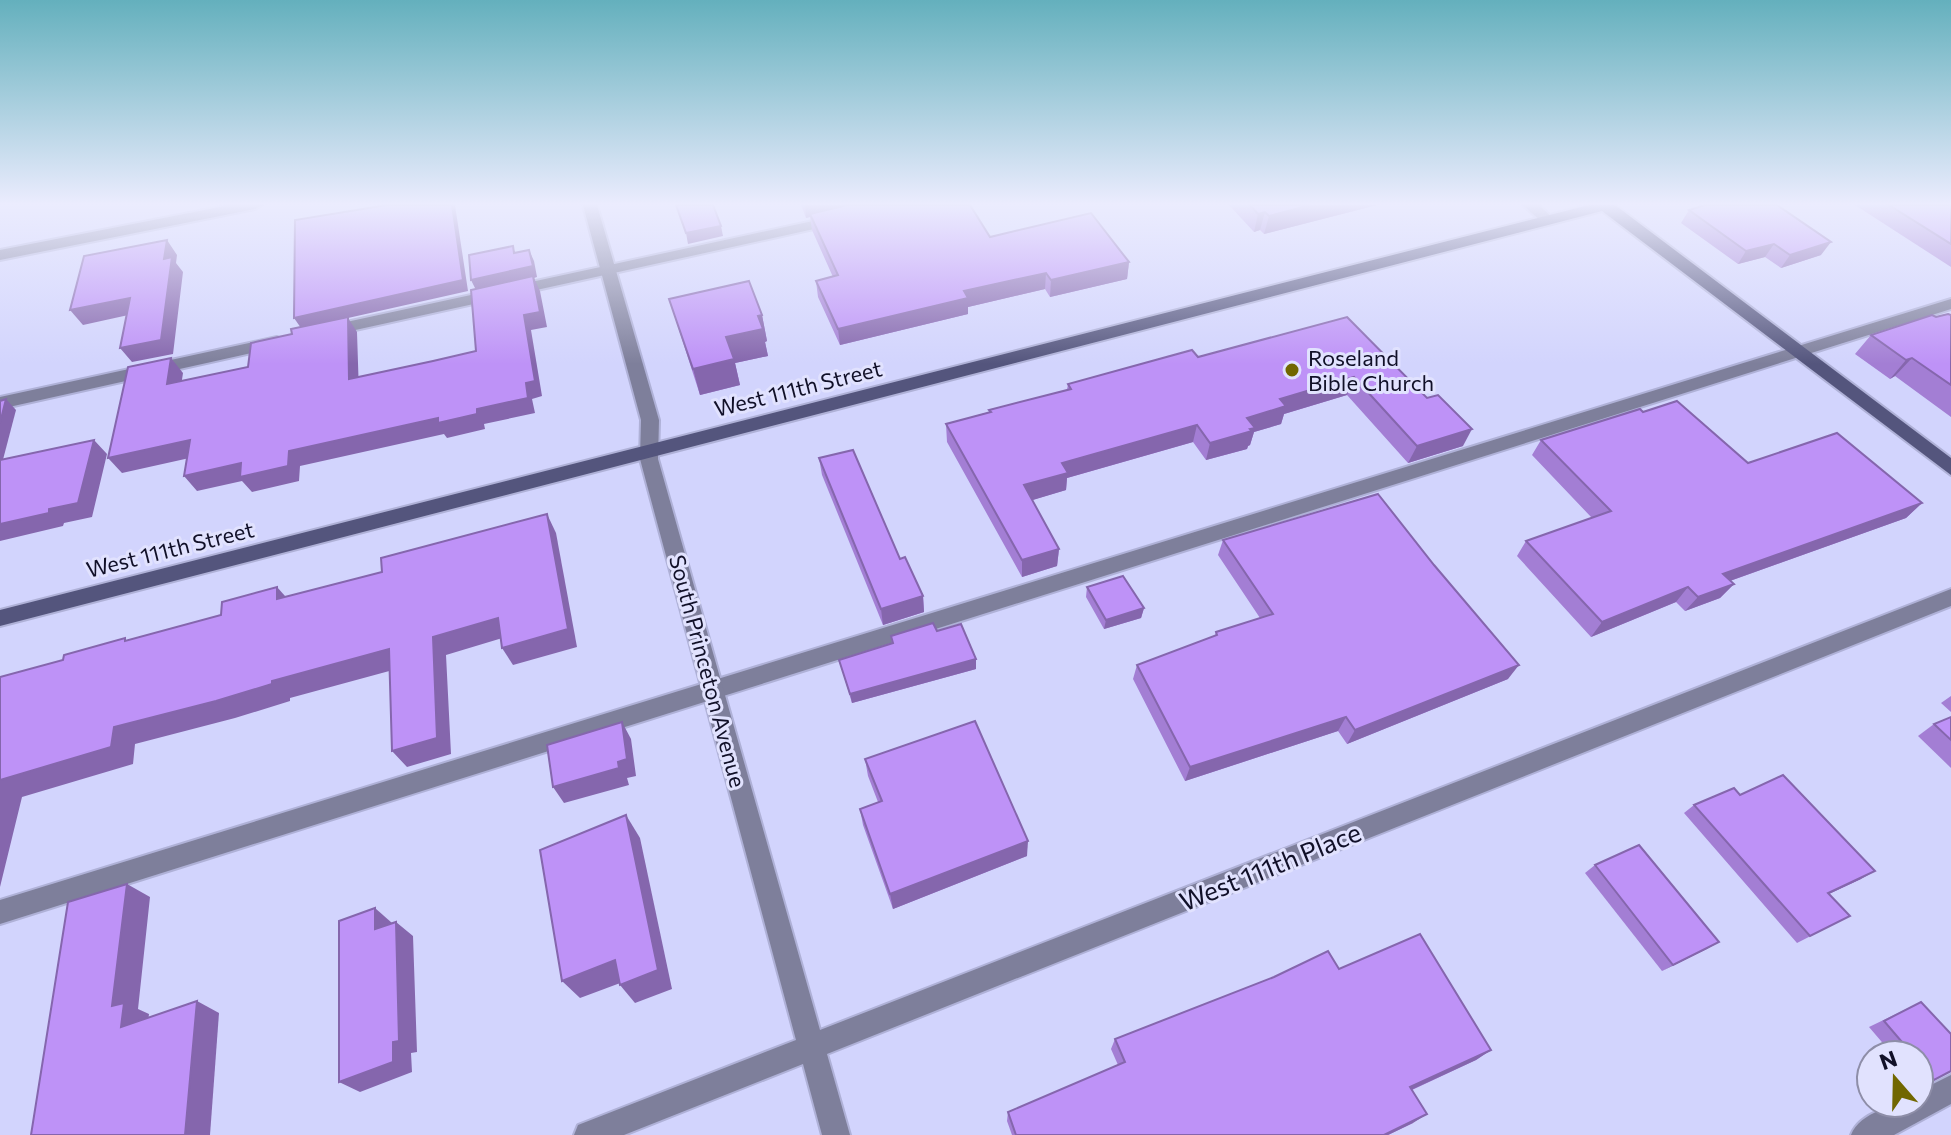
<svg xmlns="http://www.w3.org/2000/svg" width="1951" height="1135" font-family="Commissioner,sans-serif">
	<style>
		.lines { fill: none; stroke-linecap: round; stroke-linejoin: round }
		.lane-casing { stroke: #afb1d7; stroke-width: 4 }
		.street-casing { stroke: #afb1d7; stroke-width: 4 }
		.secondary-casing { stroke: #afb1d7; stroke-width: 4 }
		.lane { fill: #7e7f9b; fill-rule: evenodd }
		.street { fill: #7e7f9b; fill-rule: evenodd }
		.secondary { fill: #54557d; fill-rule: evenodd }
		.wall { fill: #a37ed4 }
		.shaded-wall { fill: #8566ad }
		.building { fill: #be92f7; stroke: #8566ad; stroke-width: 2 }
		.poi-dot { fill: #716700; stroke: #e1e2fe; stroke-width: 3 }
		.labels { text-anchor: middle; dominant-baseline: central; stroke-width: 6; stroke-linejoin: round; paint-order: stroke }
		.poi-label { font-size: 22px; fill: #111028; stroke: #e1e2fe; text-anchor: start }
		.street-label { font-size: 22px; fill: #111028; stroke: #e1e2fe }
		.near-street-label { font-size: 26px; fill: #111028; stroke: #e1e2fe }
	</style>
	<rect width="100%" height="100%" fill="#d2d4fd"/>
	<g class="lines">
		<g class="lane-casing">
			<g id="lane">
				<path d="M1523,205H1539L1555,220L1553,223H1543Z"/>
				<path d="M836,216L841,217V223L328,336L320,331L328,326Z"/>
				<path d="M1951,299V309L0,924V900Z"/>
				<path d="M277,337L285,342L283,346L0,409V397Z"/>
				<path d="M1951,1075V1104L1894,1135H1851C1860,1112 1896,1103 1919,1103V1091Z"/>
			</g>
		</g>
		<g class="street-casing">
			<g id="street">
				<path d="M230,205H262L255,209L0,260V250Z"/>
				<path d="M583,205H597L659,420L658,459L820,1030L1951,589V606L827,1054L850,1135H822L803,1064L624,1135H574L578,1125L796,1040L640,459L641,420Z"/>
			</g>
		</g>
		<g class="secondary-casing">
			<path id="secondary" d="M1589,205H1615L1951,458V475L1602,211L0,626V610Z"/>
		</g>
		<use href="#lane" class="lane"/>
		<use href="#street" class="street"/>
		<use href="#secondary" class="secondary"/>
	</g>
	<g class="wall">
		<path d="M801,205H970L990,237L1129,262L1127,279L1050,297L1045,289L968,307V314L840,345L818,297L816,281L833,277L812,230L810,217L806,218Z"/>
		<path d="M1229,205H1377L1264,234L1260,230L1254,232Z"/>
		<path d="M1855,205H1951V267Z"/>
		<path d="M1689,210L1821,255L1781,268L1765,257L1738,264L1681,223Z"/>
		<path d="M669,299L762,315L767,341L765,342L768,356L735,363L740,385L700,395Z"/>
		<path d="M1951,315V417L1895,376L1890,379L1855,354L1871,335L1936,317Z"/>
		<path d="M1347,317L1463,446L1408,463L1347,395L1284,414L1281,424L1254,432L1250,445L1248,446L1247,449L1206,460L1193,442L1067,478L1066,490L1032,500L1059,549L1057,566L1022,577L947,442L946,424L989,412V410L1067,390L1068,384L1198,357Z"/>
		<path d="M1643,412L1748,463L1922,503L1906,518L1730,581L1734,584L1720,598L1685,611L1676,602L1591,637L1517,556L1526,541L1592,518L1532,455L1541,440Z"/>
		<path d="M819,458L900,559L923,596L924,612L883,625L822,475Z"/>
		<path d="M1223,540L1508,679L1347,744L1338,731L1185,781L1133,679L1137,665L1215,636L1216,632L1260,618L1218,555Z"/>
		<path d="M1087,587L1144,608L1141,618L1104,629L1086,597Z"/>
		<path d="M937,631L976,659V669L852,703L839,660L892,643L891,636Z"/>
		<path d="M1951,696V712L1941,703Z"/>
		<path d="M1951,717V768L1918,736L1934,724Z"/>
		<path d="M865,759L1027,856L893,909L863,825L860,809L878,802L868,776Z"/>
		<path d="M1740,795L1861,879L1829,894L1850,916L1797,943L1684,813L1694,805Z"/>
		<path d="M1595,865L1719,942L1662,971L1585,873Z"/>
		<path d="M1339,969L1491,1050L1476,1060L1412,1090L1413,1123L1388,1135H1012L1007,1121L1008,1112L1118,1065L1111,1049L1115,1039Z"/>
		<path d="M1921,1002L1934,1080L1919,1085V1055H1893L1869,1027Z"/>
	</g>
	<g class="shaded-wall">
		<path d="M452,205H455L468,291L348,318L357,332L359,394L301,328L294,318Z"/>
		<path d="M805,205H865L810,214V217L806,218Z"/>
		<path d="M1310,205H1377L1264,234L1269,216Z"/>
		<path d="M1265,212L1260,230L1254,232L1258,214Z"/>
		<path d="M721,226L723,236L688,244L686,233Z"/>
		<path d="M167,240L177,255L176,263L183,272L173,354L132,362L120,348L164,259Z"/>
		<path d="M1831,242L1821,255L1781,268L1790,255Z"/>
		<path d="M1774,244L1765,257L1738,264L1746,251Z"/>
		<path d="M529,250L534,261L537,277L534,278L540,291L547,327L531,330L542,396L532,399L535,413L484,424L485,429L447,438L444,434L300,466L299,481L252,492L242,481L197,491L184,476L289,451L438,418L477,414L476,290L471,280Z"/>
		<path d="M1129,262L1127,279L1050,297L1051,280Z"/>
		<path d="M1046,273L1045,289L968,307V314L840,345L838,329L964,291Z"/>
		<path d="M130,298L142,312L83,325L70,310Z"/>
		<path d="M762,315L767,341L765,342L768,356L735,363L740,385L700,395L693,369L726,337L758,316Z"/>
		<path d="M171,358L183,373L179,399L167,384Z"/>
		<path d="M1912,358L1895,376L1890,379L1906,360Z"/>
		<path d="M1354,377L1347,395L1284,414L1281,424L1254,432L1250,445L1248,446L1247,449L1206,460L1210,443L1247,418L1280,399Z"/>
		<path d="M6,399L16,410L0,471V423Z"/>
		<path d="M1197,425L1193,442L1067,478L1066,490L1023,503L1024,485L1062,463Z"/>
		<path d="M1472,429L1463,446L1408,463L1417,446Z"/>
		<path d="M94,440L107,454L92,517L64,523L63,526L0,541V524L49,509Z"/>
		<path d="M190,440L203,455L122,473L108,458Z"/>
		<path d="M1922,503L1906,518L1710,588L1723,574Z"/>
		<path d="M547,514L556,533L577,647L513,665L502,648Z"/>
		<path d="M1059,549L1057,566L1022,577V560Z"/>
		<path d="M1734,584L1720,598L1685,611L1698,597Z"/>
		<path d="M277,587L293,605L277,599Z"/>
		<path d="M1688,587L1676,602L1591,637L1602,622Z"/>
		<path d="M923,596L924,612L883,625L881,609Z"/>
		<path d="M1144,608L1141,618L1104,629L1106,620Z"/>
		<path d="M498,618L509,636L446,655L451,754L407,767L392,751L433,637Z"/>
		<path d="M389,649L404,667L290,698V701L235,718L135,744L133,764L22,797L0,887V780L114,727L272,681Z"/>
		<path d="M976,659V669L852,703L850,694Z"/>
		<path d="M1519,665L1508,679L1347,744L1355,730Z"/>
		<path d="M1346,717L1338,731L1185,781L1190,767Z"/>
		<path d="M622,722L631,739L636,776L627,778L629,785L564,803L553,787L618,762Z"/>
		<path d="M626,815L640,838L672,989L635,1003L620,985Z"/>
		<path d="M1028,841L1027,856L893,909L890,894Z"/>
		<path d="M1875,871L1861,879L1816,900L1828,893Z"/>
		<path d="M127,884L150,897L138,1009L149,1014L146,1038L121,1027L112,1006Z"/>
		<path d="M375,908L392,923L375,929Z"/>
		<path d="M396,922L413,936L417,1052L411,1053L412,1072L360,1092L339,1082L393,1042Z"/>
		<path d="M1719,942L1707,949L1662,971L1673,965Z"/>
		<path d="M615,960L631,979L580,998L562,981Z"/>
		<path d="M197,1001L219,1013L210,1135H185Z"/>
		<path d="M1491,1050L1476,1060L1398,1096L1410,1087Z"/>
		<path d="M1427,1114L1413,1123L1388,1135H1384Z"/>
	</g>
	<g class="building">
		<path d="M387,205H452L463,280L294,318L295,220Z"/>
		<path d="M676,205H713L721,226L686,233Z"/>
		<path d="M847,205H970L990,237L1091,213L1129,262L1051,280L1046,273L964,291L968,298L838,329L816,281L838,275L810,214Z"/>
		<path d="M1250,205H1310L1269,216L1265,212L1258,214Z"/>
		<path d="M1705,205H1777L1831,242L1790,255L1774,244L1746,251L1689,210Z"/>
		<path d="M1889,205H1951V244Z"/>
		<path d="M167,240L164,259L172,257L161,340L120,348L130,298L70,310L84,256Z"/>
		<path d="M513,246L514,253L529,250L533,266L471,280L469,255Z"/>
		<path d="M533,276L540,312L524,315L535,381L526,383L528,398L477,409V414L438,423V418L289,451L288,466L240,477L241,463L184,476L190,440L108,458L128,367L171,358L167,384L248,367L251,343L292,334L291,329L348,317L349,379L433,361L476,351L471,290Z"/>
		<path d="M749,281L762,315L758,316L763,329L726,337L734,359L693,369L669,299Z"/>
		<path d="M1948,314L1951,315V385L1912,358L1906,360L1871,335L1932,315L1936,317Z"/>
		<path d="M1347,317L1427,398L1438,395L1472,429L1417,446L1354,377L1280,399L1286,406L1247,418L1255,428L1250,429L1252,431L1210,443L1197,425L1062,463L1068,473L1024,485L1059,549L1022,560L946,424L991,412L989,410L1071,389L1068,384L1192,350L1198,357Z"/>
		<path d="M6,399L0,423V401Z"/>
		<path d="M1677,401L1748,463L1837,433L1922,503L1723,574L1734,584L1698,597L1688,587L1602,622L1526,541L1611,511L1541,440L1640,409L1643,412Z"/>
		<path d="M94,440L78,503L49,509V513L0,524V460Z"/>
		<path d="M853,450L900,559L905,557L923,596L881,609L819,458Z"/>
		<path d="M1378,494L1434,565L1519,665L1355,730L1346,717L1190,767L1137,665L1217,635L1216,632L1273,614L1223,540Z"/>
		<path d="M547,514L568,629L502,648L498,618L433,637L437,738L392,751L389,649L272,681V684L216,701L114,727L111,747L0,780V677L63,660L64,655L125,638V641L221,615L222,602L277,587V599L382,572L381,558Z"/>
		<path d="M1123,576L1144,608L1106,620L1087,587Z"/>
		<path d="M933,623L937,631L961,624L976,659L850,694L839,660L893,643L891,636Z"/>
		<path d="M1951,717V740L1934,724Z"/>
		<path d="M975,721L1028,841L890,894L860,809L882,801L865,759Z"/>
		<path d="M622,722L627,759L618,762L619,768L553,787L547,745Z"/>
		<path d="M1783,775L1875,871L1828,893L1850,916L1810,936L1694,805L1734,788L1740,795Z"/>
		<path d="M626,815L658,970L620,985L615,960L562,981L540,850Z"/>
		<path d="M1639,845L1719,942L1673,965L1595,865Z"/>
		<path d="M127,884L112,1006L124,1003L121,1027L197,1001L185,1135H31L68,902Z"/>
		<path d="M375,908V929L396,922L399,1041L393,1042V1062L339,1082V921Z"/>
		<path d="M1420,934L1491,1050L1410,1087L1427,1114L1384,1135H1016L1008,1112L1125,1062L1115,1039L1274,977L1328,951L1339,969Z"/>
		<path d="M1921,1002L1951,1034V1071L1934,1080L1919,1062V1055H1913L1884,1021Z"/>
	</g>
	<linearGradient id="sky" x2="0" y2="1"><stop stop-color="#64b0bd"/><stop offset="0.56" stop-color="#ebecfe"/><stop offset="1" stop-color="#ebecfe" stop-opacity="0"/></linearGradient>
	<rect width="1951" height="364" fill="url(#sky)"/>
	<circle class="poi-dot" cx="1292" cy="370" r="8"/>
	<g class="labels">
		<g class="poi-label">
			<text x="1308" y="357">Roseland<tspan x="1308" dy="25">Bible Church</tspan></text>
		</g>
		<g class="street-label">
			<text transform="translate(798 388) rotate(-14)">West 111th Street</text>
			<text transform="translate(170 549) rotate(-14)">West 111th Street</text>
			<text transform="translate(708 671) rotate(75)">South Princeton Avenue</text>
		</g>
		<g class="near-street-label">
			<text transform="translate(1270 866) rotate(-22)">West 111th Place</text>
		</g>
	</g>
	<g transform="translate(1895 1079) rotate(340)"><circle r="38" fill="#e1e2fe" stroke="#8e8ea8" stroke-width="2"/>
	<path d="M0-6L14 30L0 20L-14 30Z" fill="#716700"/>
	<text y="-12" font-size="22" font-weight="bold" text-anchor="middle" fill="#111028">N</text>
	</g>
</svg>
